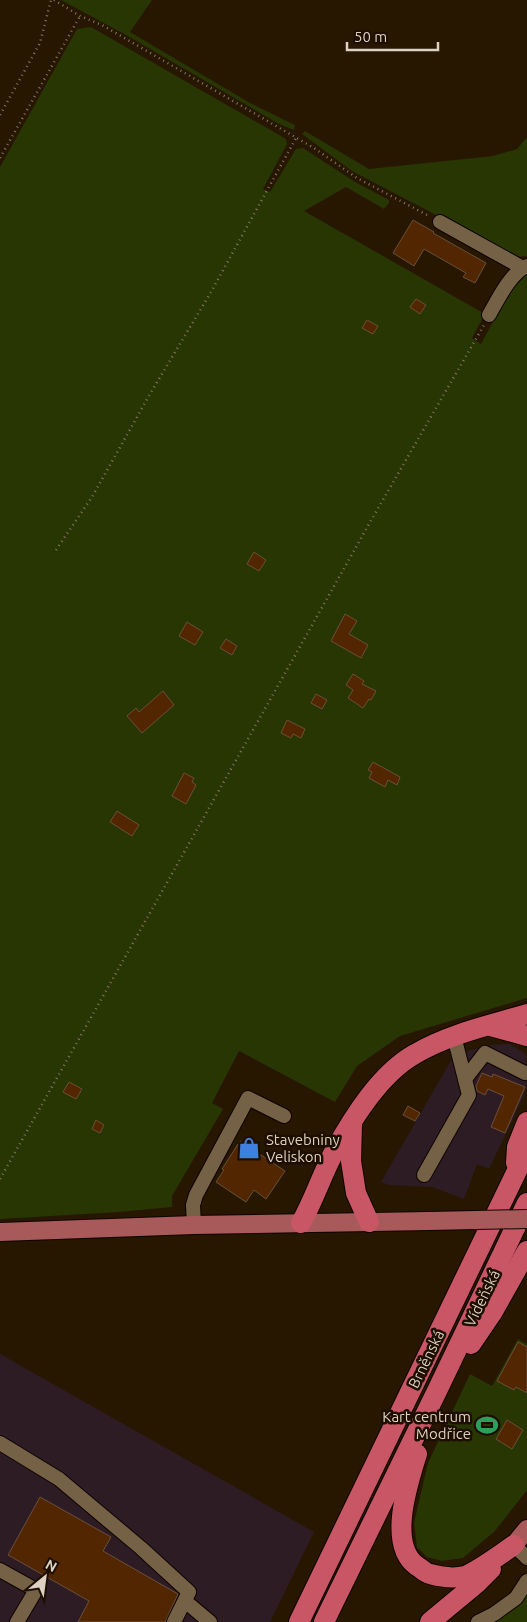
<svg xmlns="http://www.w3.org/2000/svg" width="527" height="1622" font-family="Ubuntu,sans-serif">
	<style>
		.commercial { fill: #2d1c24 }
		.green { fill: #283603 }
		.building { fill: #522700; stroke: #6a4f3c }
		.lines { fill: none; stroke-linecap: round; stroke-linejoin: round }
		.minor-casing { stroke: #0f0300; stroke-width: 16 }
		.major-casing { stroke: #0f0300; stroke-width: 20 }
		.highway-casing { stroke: #0f0300; stroke-width: 22 }
		.path { stroke: #847663; stroke-width: 2.5; stroke-dasharray: 1 4; stroke-linecap: butt }
		.minor { stroke: #746146; stroke-width: 14 }
		.major { stroke: #a75a59; stroke-width: 18 }
		.highway { stroke: #c95665; stroke-width: 20 }
		.major-bridge-casing { stroke: #0f0300; stroke-width: 20; stroke-linecap: butt }
		.major-bridge { stroke: #a75a59; stroke-width: 18 }
		.labels { text-anchor: middle; dominant-baseline: central; stroke-width: 5; stroke-linejoin: round; paint-order: stroke }
		.poi-label { font-size: 15px; fill: #dcd1c2; stroke: #1d0e00; text-anchor: start }
		.street-label { font-size: 15px; fill: #dcd1c2; stroke: #1d0e00 }
	</style>
	<rect width="100%" height="100%" fill="#271700"/>
	<g class="commercial">
		<path d="M509,1044L526,1054L527,1083L524,1096L489,1169L477,1164L464,1199L432,1187L389,1185L381,1182L453,1057L452,1055L490,1045Z"/>
		<path d="M0,1354L314,1532L270,1622H0Z"/>
	</g>
	<g class="green">
		<path d="M61,0H152L130,32L250,103L295,125L294,130L279,124L126,35Z"/>
		<path d="M91,27L286,139L287,144L263,189L270,192L296,149L303,148L355,182L389,200V203L384,209L346,187L304,211L485,314L472,338L481,344L509,292L527,274V998L400,1036L357,1066L335,1102L239,1051L212,1103L223,1109L172,1196V1207L119,1212L0,1219V167L77,29Z"/>
		<path d="M305,131L369,169L493,156L517,149L527,137V256L516,257L352,171L302,134Z"/>
		<path d="M518,1339L527,1344V1490L495,1531L463,1558L442,1561L427,1557L417,1547L414,1523L428,1463L470,1374L492,1386Z"/>
		<path d="M527,1586V1622H489Z"/>
	</g>
	<g class="building">
		<path d="M413,220L434,232L433,233L486,263L475,283L463,277L466,273L424,249L414,266L393,253Z"/>
		<path d="M416,299L426,305L420,314L410,307Z"/>
		<path d="M367,320L378,326L373,334L362,328Z"/>
		<path d="M254,552L266,560L259,571L247,564Z"/>
		<path d="M345,614L357,621L349,634L368,645L361,658L331,641Z"/>
		<path d="M187,622L203,632L195,645L179,636Z"/>
		<path d="M226,639L237,646L232,655L220,648Z"/>
		<path d="M353,674L364,681L362,684L376,691L371,700L369,699L363,708L348,698L353,690L346,685Z"/>
		<path d="M163,691L174,705L142,733L127,716L136,708L139,712Z"/>
		<path d="M316,694L327,700L322,709L311,703Z"/>
		<path d="M287,720L305,729L301,738L293,734L291,738L281,733Z"/>
		<path d="M373,762L400,777L397,785L388,780L385,787L369,778L372,772L368,770Z"/>
		<path d="M184,773L194,778L192,782L196,785L186,804L172,796Z"/>
		<path d="M117,811L139,825L132,836L110,822Z"/>
		<path d="M482,1073L492,1077L493,1074L525,1087L505,1133L491,1127L504,1096L488,1089L485,1095L477,1091L476,1086Z"/>
		<path d="M69,1082L82,1089L76,1099L63,1092Z"/>
		<path d="M408,1106L420,1113L415,1121L403,1115Z"/>
		<path d="M96,1120L104,1125L100,1133L92,1129Z"/>
		<path d="M240,1141L285,1171L266,1199L254,1190L246,1202L216,1182L224,1170L222,1169Z"/>
		<path d="M518,1342L527,1347V1393L516,1387L514,1390L497,1381Z"/>
		<path d="M507,1420L523,1430L512,1449L496,1439Z"/>
		<path d="M40,1497L111,1537L103,1551L178,1594L165,1622H78L89,1601L8,1555Z"/>
	</g>
	<g class="lines">
		<g class="minor-casing">
			<g id="minor">
				<path d="M440,222L523,268"/>
				<path d="M489,315C497,301 511,272 527,266"/>
				<path d="M465,1079L485,1053L525,1073"/>
				<path d="M424,1175L469,1095L454,1036"/>
				<path d="M194,1225L193,1205L196,1195L248,1098L284,1116"/>
				<path d="M0,1443L59,1479L141,1548L189,1592L174,1622"/>
				<path d="M514,1545L527,1558"/>
				<path d="M0,1570L36,1590L17,1622"/>
				<path d="M185,1601L210,1622"/>
				<path d="M478,1622L494,1614L516,1598L527,1581"/>
			</g>
		</g>
		<g class="major-casing">
			<g id="major">
				<path d="M0,1232L194,1225L429,1221"/>
				<path d="M514,1545L527,1529"/>
			</g>
		</g>
		<g class="highway-casing">
			<g id="highway">
				<path d="M491,1026L527,1036"/>
				<path d="M352,1124L351,1161L356,1193L369,1222"/>
				<path d="M516,1163L517,1147L527,1122"/>
				<path d="M301,1223C315,1198 322,1174 335,1150C354,1116 381,1073 415,1054C449,1034 490,1025 527,1014"/>
				<path d="M471,1344L492,1313L527,1251"/>
				<path d="M417,1454C408,1483 387,1545 417,1566C422,1569 425,1573 430,1574C441,1577 453,1579 465,1576C478,1571 501,1554 514,1545"/>
				<path d="M299,1622L527,1150"/>
				<path d="M324,1622L436,1393L527,1203"/>
				<path d="M430,1622L477,1583L491,1569"/>
			</g>
		</g>
		<g class="path">
			<path d="M54,0L80,16L102,25L314,148L357,178L429,216"/>
			<path d="M0,115L40,43L51,0"/>
			<path d="M0,158L80,16"/>
			<path d="M56,550L92,497L150,394L211,292L296,138"/>
			<path d="M0,1179L373,517L484,325"/>
		</g>
		<use href="#minor" class="minor"/>
		<use href="#major" class="major"/>
		<use href="#highway" class="highway"/>
		<g class="major-bridge-casing">
			<path id="major-bridge" d="M429,1221L527,1219"/>
		</g>
		<use href="#major-bridge" class="major-bridge"/>
	</g>
	<defs>
		<g id="shop-bare" transform="scale(1.725)"><path d="M-5-2.5h2.3a2.7 3.5 0 0 1 5.4 0H5L5.5 6h-11ZM-1.5-2.5h3a1.5 2.3 0 0 0-3 0Z" fill="#3f7fe0" stroke="#1d0e00" stroke-width="2.5" paint-order="stroke"/></g>
		<g id="stadium-bare" transform="scale(1.725)"><path d="M0-5a6.5 5 0 1 0 0 10a6.5 5 0 1 0 0-10ZM-3.5-1.8h7v3.6h-7Z" fill="#2e9e5b" stroke="#1d0e00" stroke-width="2.5" paint-order="stroke"/></g>
	</defs>
	<g fill-rule="evenodd">
		<use href="#shop-bare" x="249" y="1148"/>
		<use href="#stadium-bare" x="487" y="1425"/>
	</g>
	<g class="labels">
		<g class="poi-label">
			<text x="266" y="1139">Stavebniny<tspan x="266" dy="17">Veliskon</tspan></text>
			<text x="471" y="1416" text-anchor="end">Kart centrum<tspan x="471" dy="17">Modřice</tspan></text>
		</g>
		<g class="street-label">
			<text transform="translate(482 1298) rotate(-64)">Vídeňská</text>
			<text transform="translate(426 1359) rotate(-64)">Brněnská</text>
		</g>
	</g>
	<g transform="translate(45 1577) rotate(29)" stroke="#1d0e00" stroke-width="4" paint-order="stroke">
	<path d="M0-4L9 19L0 12L-9 19Z" fill="#dcd1c2"/>
	<text y="-8" font-size="14" font-weight="bold" text-anchor="middle" fill="#dcd1c2">N</text>
	</g>
	<path d="M347 42v8h91v-8" fill="none" stroke="#dcd1c2" stroke-width="2.5"/>
	<text x="354" y="42" font-size="15" fill="#dcd1c2" stroke="#1d0e00" stroke-width="4" paint-order="stroke">50 m</text>
</svg>
